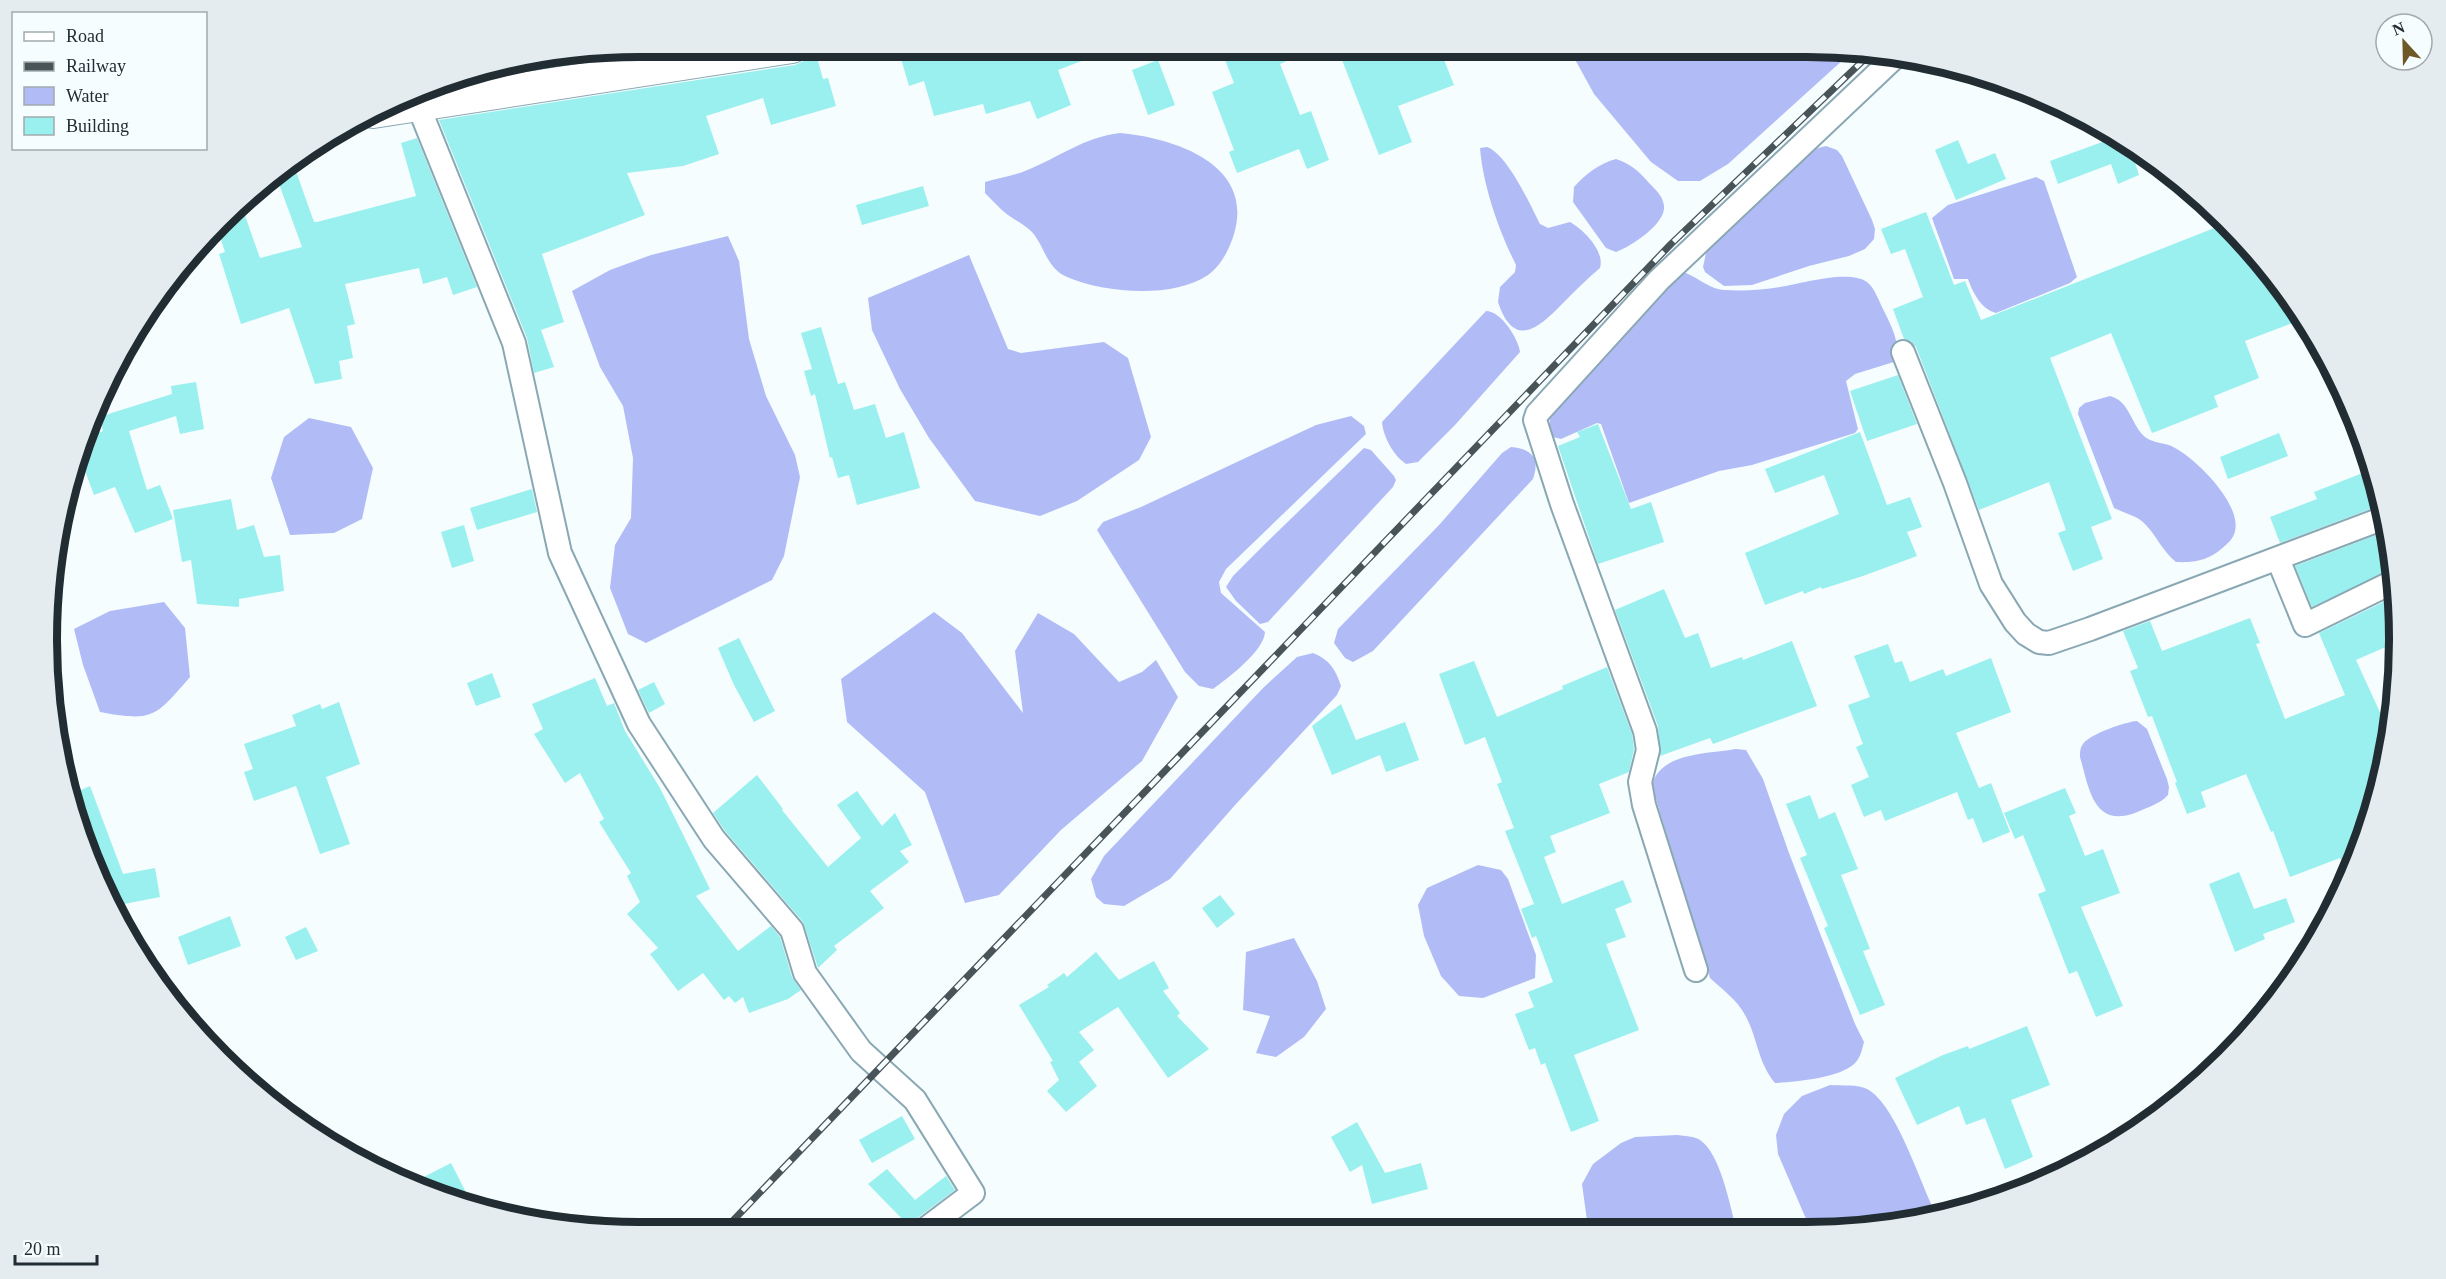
<svg xmlns="http://www.w3.org/2000/svg" width="2446" height="1279" font-family="Georgia,serif">
	<style>
		.water { fill: #b1bcf7 }
		.building { fill: #9af0ee }
		.lines { fill: none; stroke-linecap: round; stroke-linejoin: round }
		.minor-casing { stroke: #8aa8b3; stroke-width: 26 }
		.secondary-casing { stroke: #8aa8b3; stroke-width: 34 }
		.minor { stroke: #fff; stroke-width: 22 }
		.secondary { stroke: #fff; stroke-width: 32 }
		.rail-casing { stroke: #495459; stroke-width: 7 }
		.rail { stroke: #f6fdff; stroke-width: 4.5; stroke-dasharray: 14; stroke-linecap: butt }
		.rim { fill: none; stroke: #212d32; stroke-width: 8 }
	</style>
	<rect width="100%" height="100%" fill="#f6fdff"/>
	<g class="water">
		<path d="M1581,47L1845,48L1855,49L1728,164L1700,181H1678L1651,162L1594,94L1572,54Z"/>
		<path d="M1120,133C1174,138 1255,164 1234,234C1230,248 1221,266 1208,275C1173,299 1104,293 1067,277C1046,268 1045,246 1031,231C1025,225 1015,220 1008,215C1000,209 993,201 985,193V182C998,178 1013,176 1025,171C1058,158 1084,137 1120,133Z"/>
		<path d="M1826,146L1837,150L1842,156L1872,220L1875,229L1874,239L1865,249L1849,256L1809,266L1752,285L1724,286L1705,272L1703,267L1706,253L1720,236L1776,186L1796,164L1818,148Z"/>
		<path d="M1487,147C1507,154 1530,204 1540,224L1548,228L1570,222C1584,230 1605,251 1600,268C1589,277 1579,287 1569,297C1545,321 1516,356 1498,302L1500,287L1515,272L1516,265C1499,231 1483,186 1480,148Z"/>
		<path d="M1616,159C1631,164 1639,171 1649,183C1656,190 1663,196 1664,206C1666,224 1630,247 1616,252L1606,248L1573,202L1574,187C1586,174 1598,164 1616,159Z"/>
		<path d="M2036,177L2044,181L2077,277L2070,283L1996,313C1981,309 1973,293 1968,279H1954L1932,218L1948,205Z"/>
		<path d="M728,236L739,261L749,339L766,396L795,455L800,477L784,556L772,580L646,643L628,634L610,588L615,545L631,518L633,458L623,406L600,367L572,291L610,270L651,255Z"/>
		<path d="M969,255L1008,349L1021,353L1104,342L1128,358L1151,437L1139,460L1077,501L1040,516L975,501L929,438L900,389L872,330L868,298Z"/>
		<path d="M1679,271C1695,274 1709,290 1725,290C1743,291 1763,290 1780,287C1800,284 1849,269 1867,282C1875,288 1880,304 1885,313C1893,329 1900,345 1897,361L1855,374L1846,381L1858,429L1855,433L1752,465L1719,471L1629,503L1601,424L1597,423L1561,439L1553,437L1549,433L1550,414Z"/>
		<path d="M1486,311C1501,311 1518,338 1520,352L1455,425L1418,462L1406,464C1394,456 1383,437 1382,422Z"/>
		<path d="M2110,396C2130,401 2131,425 2145,437C2154,444 2166,442 2175,448C2198,460 2255,516 2229,542C2212,559 2199,563 2176,562C2162,551 2157,536 2145,524C2138,516 2124,513 2114,508L2078,414L2079,408L2085,403Z"/>
		<path d="M1351,416L1364,426L1366,434L1226,569L1219,582L1221,593L1265,632C1264,651 1228,678 1213,689L1199,686L1185,672L1097,530L1103,522L1141,507L1316,425Z"/>
		<path d="M309,418L351,427L373,468L362,519L334,533L290,535L271,478L284,437Z"/>
		<path d="M1511,447C1533,449 1540,459 1533,479L1373,651L1353,662L1345,658L1334,643L1338,629L1440,524L1502,453Z"/>
		<path d="M1364,448L1371,450L1394,476L1396,480L1393,487L1268,622L1260,624L1236,601L1226,587L1233,576L1268,541Z"/>
		<path d="M164,602L185,628L190,677C155,717 154,722 100,712L83,665L74,629L110,611Z"/>
		<path d="M934,612L962,633L1023,713L1015,651L1038,613L1074,634L1119,682L1142,672L1156,660L1178,697L1142,761L1061,830L999,895L965,903L925,792L847,722L841,679Z"/>
		<path d="M2397,652L2398,679L2396,692C2388,679 2385,671 2388,656Z"/>
		<path d="M1313,653C1329,659 1336,670 1341,686L1337,695L1236,804L1170,879L1124,906L1104,904L1096,897L1091,879L1104,856L1263,688L1297,657Z"/>
		<path d="M2137,721L2147,729L2167,779L2169,787L2168,795C2160,804 2146,808 2135,813C2093,828 2089,788 2080,757C2080,752 2080,748 2083,744C2090,734 2125,722 2137,721Z"/>
		<path d="M1736,749L1746,750L1763,779L1789,853L1855,1024L1864,1042C1862,1050 1860,1059 1854,1064C1839,1078 1795,1082 1775,1083C1757,1061 1758,1038 1745,1015C1737,1000 1723,990 1710,978L1652,786C1659,752 1709,754 1736,749Z"/>
		<path d="M1478,865L1501,870L1508,879L1536,955L1535,978L1483,998L1459,996L1441,976L1424,936L1418,905L1427,888Z"/>
		<path d="M1294,938L1317,981L1326,1009L1304,1037L1276,1057L1256,1053L1270,1016L1243,1010L1246,952Z"/>
		<path d="M1830,1085C1841,1086 1858,1084 1867,1089C1896,1104 1920,1183 1936,1214L1884,1227L1810,1228L1778,1154L1776,1135L1784,1114L1802,1096Z"/>
		<path d="M1677,1135C1684,1136 1695,1136 1700,1140C1720,1153 1730,1205 1736,1228H1588L1582,1184L1593,1164L1621,1143L1635,1137Z"/>
	</g>
	<g class="building">
		<path d="M639,46L678,47L567,64L566,59L628,52V48Z"/>
		<path d="M810,47H814L823,79L828,78L836,106L771,125L763,98L706,116L719,154L683,166L627,173L645,215L542,254L564,322L541,330L554,367L534,373L527,338L439,120L795,65L804,61L808,54Z"/>
		<path d="M915,47H1112L1113,49L1058,70L1071,105L1037,119L1030,101L986,114L983,104L934,116L924,81L909,86L899,52Z"/>
		<path d="M1220,47H1318L1280,64L1300,115L1311,111L1329,160L1307,169L1299,149L1237,173L1229,152L1234,150L1212,92L1234,83Z"/>
		<path d="M1337,47H1439L1454,85L1398,106L1412,142L1379,155Z"/>
		<path d="M1158,60L1175,105L1148,115L1132,70Z"/>
		<path d="M473,71L475,78L435,84L449,78Z"/>
		<path d="M2116,137L2145,155L2134,159L2139,175L2118,184L2111,164L2058,184L2050,161Z"/>
		<path d="M417,138L477,287L453,295L447,277L423,284L419,268L345,284L355,324L347,326L353,358L339,361L342,379L315,384L289,308L241,324L219,254L225,252L217,227L241,204L260,258L302,247L275,173L292,160L314,222H317L416,196L401,143Z"/>
		<path d="M1958,140L1968,164L1995,153L2006,179L1956,200L1935,150Z"/>
		<path d="M923,186L929,206L862,225L856,205Z"/>
		<path d="M1926,212L1954,285L1965,281L1981,320L2222,225H2228L2253,249L2303,319L2245,341L2259,378L2214,396L2218,407L2155,432L2152,433L2111,333L2050,358L2112,519L2091,527L2103,559L2073,571L2058,533L2066,530L2049,482L1979,510L1916,347L1911,341L1904,339L1893,309L1923,297L1905,249L1891,254L1881,229Z"/>
		<path d="M821,327L838,384L845,382L854,410L875,404L886,438L904,432L920,488L857,505L849,475L838,478L832,457L830,458L815,394L811,396L804,371L812,369L801,333Z"/>
		<path d="M1898,375L1917,424L1867,441L1850,391Z"/>
		<path d="M196,382L204,429L180,434L176,416L129,431L147,490L160,485L173,519L135,533L115,487L94,495L78,452L83,438L103,431L99,417L172,394L171,386Z"/>
		<path d="M1598,424L1631,509L1651,502L1664,542L1598,564L1558,446L1580,437L1577,432Z"/>
		<path d="M1860,432L1887,505L1910,497L1922,527L1907,532L1917,556L1863,576L1822,589L1821,587L1804,594L1803,591L1765,605L1745,553L1839,514L1824,475L1775,493L1765,469Z"/>
		<path d="M2279,433L2288,456L2228,479L2220,457Z"/>
		<path d="M2373,469L2381,505L2280,543L2270,517L2317,499L2314,492Z"/>
		<path d="M532,489L537,512L477,530L470,508Z"/>
		<path d="M231,499L237,530L254,525L264,557L280,555L284,591L239,599V607L197,604L191,560L182,562L173,510Z"/>
		<path d="M464,525L474,561L452,568L441,532Z"/>
		<path d="M2387,531L2395,568L2312,607L2295,566Z"/>
		<path d="M1664,589L1685,638L1698,633L1711,668L1742,657L1743,660L1792,641L1817,706L1713,744L1710,738L1660,756L1658,726L1615,610Z"/>
		<path d="M2396,596L2397,642L2356,660L2389,732L2379,793L2349,873L2340,858L2290,877L2273,831L2271,832L2246,774L2201,792L2206,807L2187,814L2175,783L2177,782L2152,716L2148,717L2130,671L2138,668L2123,631L2150,621L2162,651L2250,618L2260,643L2256,644L2285,719L2345,695L2319,633Z"/>
		<path d="M739,638L775,711L754,722L734,685L718,648Z"/>
		<path d="M1888,644L1895,663L1902,661L1910,682L1943,669L1946,676L1991,658L2011,712L1956,733L1979,788L1991,783L2010,832L1983,843L1973,818L1968,820L1957,792L1885,821L1881,810L1864,817L1851,785L1869,777L1856,747L1863,744L1848,705L1870,697L1854,656Z"/>
		<path d="M1474,661L1497,717L1563,689L1562,686L1607,667L1632,734L1634,749L1629,772L1599,784L1610,813L1550,836L1556,852L1544,857L1562,904L1623,880L1632,902L1615,909L1626,937L1606,944L1639,1030L1574,1055L1599,1121L1571,1132L1545,1063L1541,1065L1535,1048L1529,1050L1515,1014L1534,1007L1528,992L1553,982L1536,936L1532,938L1521,909L1534,904L1505,831L1514,828L1497,784L1502,782L1485,737L1465,745L1439,674Z"/>
		<path d="M492,673L501,697L476,706L467,683Z"/>
		<path d="M595,678L607,706L614,703L625,731L660,788L710,889L696,896L738,951L771,926L780,937L792,977L801,990L788,999L749,1013L743,997L735,1003L729,996L724,1000L703,973L678,991L650,954L658,948L627,914L640,902L627,876L631,873L599,822L604,819L580,773L565,783L534,734L543,729L532,704Z"/>
		<path d="M654,682L665,704L649,713L638,690Z"/>
		<path d="M339,702L360,764L326,777L350,844L320,854L296,786L254,801L244,772L253,769L244,744L296,726L292,715L320,704L322,709Z"/>
		<path d="M1341,704L1356,740L1405,722L1419,760L1386,772L1380,755L1332,775L1312,726Z"/>
		<path d="M757,775L783,809L782,810L828,867L861,838L837,805L857,791L882,826L895,813L912,845L900,851L909,862L870,891L884,908L834,946L837,950L818,968L803,922L725,831L713,813Z"/>
		<path d="M90,786L123,874L155,868L160,897L119,905L117,897L107,901L68,796Z"/>
		<path d="M2065,788L2076,813L2069,816L2085,856L2103,849L2120,893L2081,907L2123,1006L2096,1017L2077,971L2069,974L2049,922L2038,894L2046,891L2023,835L2015,839L2004,813Z"/>
		<path d="M1810,795L1819,819L1835,812L1858,869L1841,875L1870,949L1863,951L1885,1005L1860,1015L1824,928L1828,926L1800,858L1807,855L1786,804Z"/>
		<path d="M2239,872L2254,909L2286,898L2295,922L2263,934L2265,939L2235,952L2209,884Z"/>
		<path d="M1220,895L1235,914L1217,928L1202,908Z"/>
		<path d="M230,916L241,946L188,965L178,937Z"/>
		<path d="M306,927L318,951L296,960L285,937Z"/>
		<path d="M1096,952L1119,980L1154,961L1169,988L1163,991L1180,1013L1177,1016L1209,1049L1168,1078L1118,1007L1079,1032L1094,1050L1079,1062L1097,1086L1066,1112L1047,1091L1059,1080L1050,1062L1053,1061L1019,1005L1049,987L1047,985L1064,973L1067,977Z"/>
		<path d="M2027,1026L2050,1085L2011,1100L2033,1157L2005,1169L1985,1118L1966,1125L1959,1106L1917,1125L1895,1078L1943,1055L1968,1046L1969,1049Z"/>
		<path d="M902,1116L915,1139L872,1163L859,1140Z"/>
		<path d="M1357,1122L1385,1173L1421,1163L1428,1189L1372,1204L1362,1165L1350,1172L1331,1137Z"/>
		<path d="M451,1163L474,1208L410,1184Z"/>
		<path d="M887,1169L915,1200L946,1176L955,1190L916,1219L911,1228L868,1184Z"/>
	</g>
	<g class="lines">
		<g class="minor-casing">
			<g id="minor">
				<path d="M418,105L514,343L560,553L639,724L714,839L792,930L805,973L861,1051L915,1100L973,1193L924,1230"/>
				<path d="M1903,352L1955,483L1991,584L2015,622L2026,634L2039,642L2049,643L2090,629L2384,518"/>
				<path d="M2278,559L2305,625L2395,581"/>
				<path d="M1696,970L1644,805L1640,782L1648,750L1645,731L1562,504L1535,420L1537,414L1659,280L1896,56"/>
			</g>
		</g>
		<g class="secondary-casing">
			<path id="secondary" d="M373,112L792,47"/>
		</g>
		<use href="#minor" class="minor"/>
		<use href="#secondary" class="secondary"/>
		<g class="rail-casing">
			<path id="rail" d="M723,1231L1671,244L1872,52"/>
		</g>
		<use href="#rail" class="rail"/>
	</g>
	<path d="M0 0H2446V1279H0ZM639 57H1807A582 582 0 0 1 2389 639V640A582 582 0 0 1 1807 1222H639A582 582 0 0 1 57 640V639A582 582 0 0 1 639 57Z" fill="#e5ecef" fill-rule="evenodd"/>
	<path class="rim" d="M639 57H1807A582 582 0 0 1 2389 639V640A582 582 0 0 1 1807 1222H639A582 582 0 0 1 57 640V639A582 582 0 0 1 639 57Z"/>
	<rect x="12" y="12" width="195" height="138" fill="#f6fdff" stroke="#a1aaad" stroke-width="1.5"/>
	<rect x="24" y="32" width="30" height="9" fill="#ffffff" stroke="#a1aaad" stroke-width="1.5"/>
	<text x="66" y="42" font-size="18" fill="#212d32">Road</text>
	<rect x="24" y="62" width="30" height="9" fill="#495459" stroke="#a1aaad" stroke-width="1.5"/>
	<text x="66" y="72" font-size="18" fill="#212d32">Railway</text>
	<rect x="24" y="87" width="30" height="18" fill="#b1bcf7" stroke="#a1aaad" stroke-width="1.5"/>
	<text x="66" y="102" font-size="18" fill="#212d32">Water</text>
	<rect x="24" y="117" width="30" height="18" fill="#9af0ee" stroke="#a1aaad" stroke-width="1.5"/>
	<text x="66" y="132" font-size="18" fill="#212d32">Building</text>
	<g transform="translate(2404 42) rotate(338)"><circle r="28" fill="#f6fdff" stroke="#a1aaad" stroke-width="1.5"/>
	<path d="M0-4.5L10 22L0 15L-10 22Z" fill="#6e5827"/>
	<text y="-9" font-size="16" font-weight="bold" text-anchor="middle" fill="#212d32">N</text>
	</g>
	<path d="M15 1255v9h82v-9" fill="none" stroke="#212d32" stroke-width="3"/>
	<text x="24" y="1255" font-size="18" fill="#212d32" stroke="#f6fdff" stroke-width="4.5" paint-order="stroke">20 m</text>
</svg>
